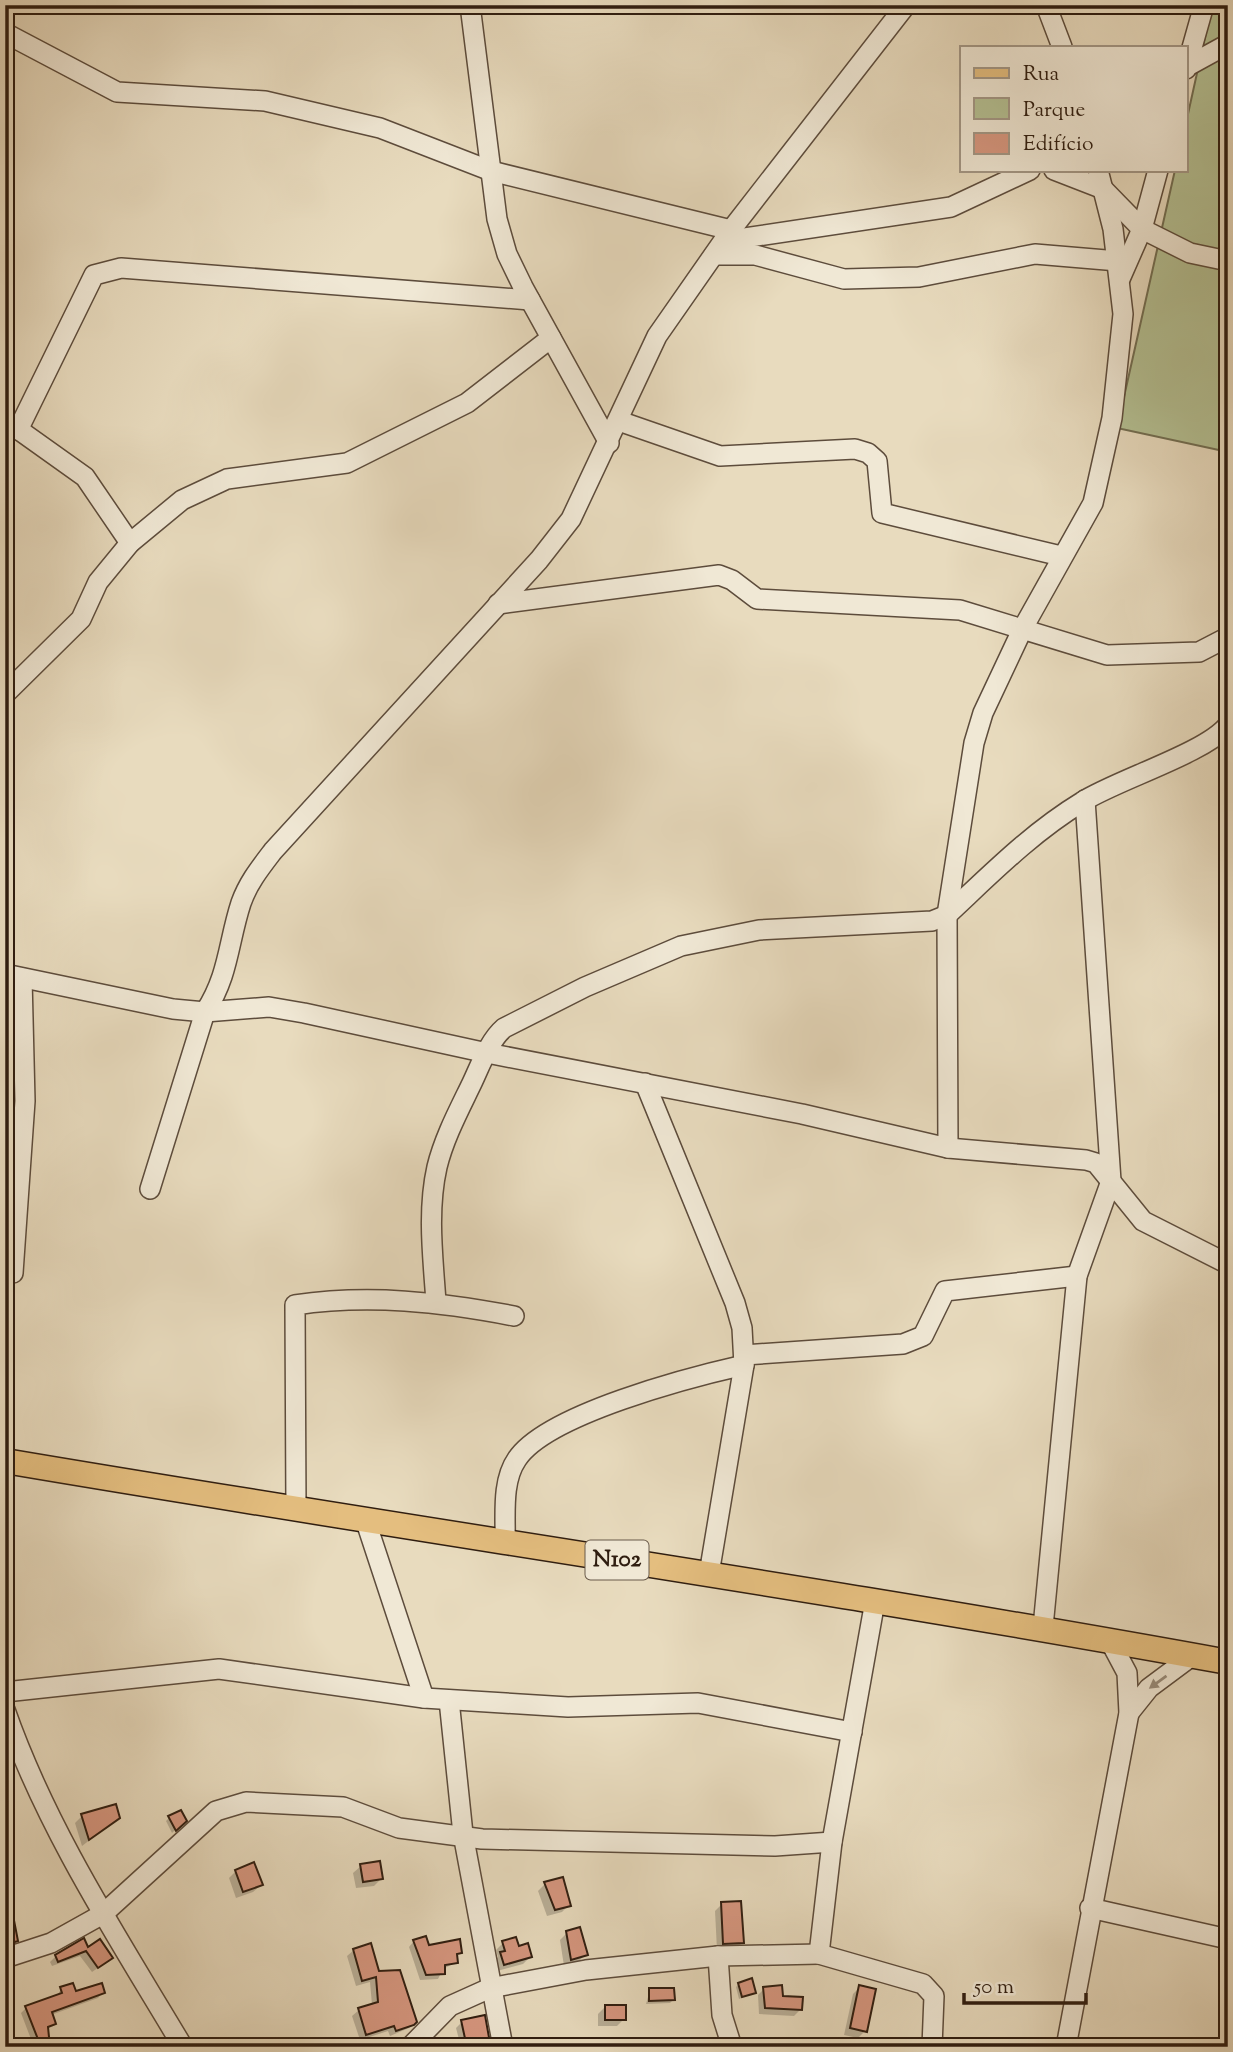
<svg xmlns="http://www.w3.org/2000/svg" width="1233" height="2052" font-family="'Sorts Mill Goudy',serif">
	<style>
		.green { fill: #b4c093; stroke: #726e52; stroke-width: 2 }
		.shadow { fill: #0003 }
		.building { fill: #d79780; stroke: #2f1d10; stroke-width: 2 }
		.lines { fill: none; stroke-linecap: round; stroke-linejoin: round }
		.minor-casing { stroke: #5d4c3c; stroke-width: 22 }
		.major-casing { stroke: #2f1d10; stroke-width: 27 }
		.minor { stroke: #f0e8d5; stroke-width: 19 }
		.major { stroke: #e4be7f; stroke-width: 24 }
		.oneway { fill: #998d7c }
		.labels { text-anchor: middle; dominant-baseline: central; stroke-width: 6; stroke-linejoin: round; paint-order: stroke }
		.shield { fill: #f0e8d5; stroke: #695a4b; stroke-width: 2 }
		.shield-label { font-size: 23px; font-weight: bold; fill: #2f1d10 }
	</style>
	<rect width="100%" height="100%" fill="#e8dbbe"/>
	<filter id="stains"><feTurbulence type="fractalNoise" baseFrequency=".00286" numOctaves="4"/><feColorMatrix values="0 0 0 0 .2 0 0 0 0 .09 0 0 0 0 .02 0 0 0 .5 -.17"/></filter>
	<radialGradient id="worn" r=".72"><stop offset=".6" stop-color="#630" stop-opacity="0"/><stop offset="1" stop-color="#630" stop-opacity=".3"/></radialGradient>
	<path class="green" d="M1212,5H1228V452L1117,428L1175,170H1186V123Z"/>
	<g class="shadow">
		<path d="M82,1816L118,1818L82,1846L75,1823Z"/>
		<path d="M169,1818L184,1821L172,1833L166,1821Z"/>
		<path d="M361,1866L381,1879L374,1886L356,1888L353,1873Z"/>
		<path d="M236,1871L261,1885L253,1892L236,1898L229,1878Z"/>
		<path d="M545,1884L569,1905L562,1912L547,1916L538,1891Z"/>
		<path d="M722,1904L742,1943L735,1950H717L715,1911Z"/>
		<path d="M567,1933L586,1954L579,1961L564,1966L560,1940Z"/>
		<path d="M414,1941L427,1947L460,1952L456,1957L457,1962L443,1969L438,1979L420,1980L409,1947Z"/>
		<path d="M503,1943L530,1957L523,1964L497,1971L494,1961L498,1957L496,1950Z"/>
		<path d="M87,1950L105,1963L92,1972L80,1956L52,1966L50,1962L56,1956Z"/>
		<path d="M354,1950L377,1973L415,2021L409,2028L390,2036L388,2031L360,2040L352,2016L359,2010L372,2005L370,1982L356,1986L347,1956Z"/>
		<path d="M739,1984L754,1992L739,1999L736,1987Z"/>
		<path d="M860,1987L865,2031L858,2038L844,2035L853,1994Z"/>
		<path d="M61,1989L75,1993L103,1992L98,1998L51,2015L54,2023L46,2030L49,2047H34L21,2013L26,2008L57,1996Z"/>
		<path d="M764,1989L781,1998L800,2010L794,2016L759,2014L758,1995Z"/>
		<path d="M650,1990L673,2000L670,2003L646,2004Z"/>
		<path d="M605,2007L624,2019L617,2026H598V2014Z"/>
		<path d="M462,2022L488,2043L484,2047H461L456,2028Z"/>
		<path d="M5,2031H7L9,2047H5Z"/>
		<path d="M876,2041L918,2042V2047H870Z"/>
	</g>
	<g class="building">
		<path d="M116,1804L120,1818L89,1840L81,1814Z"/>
		<path d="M181,1810L187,1821L176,1831L168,1816Z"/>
		<path d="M380,1861L383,1879L363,1882L360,1864Z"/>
		<path d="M254,1862L263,1885L243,1892L235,1870Z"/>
		<path d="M563,1877L571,1906L555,1910L544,1882Z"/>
		<path d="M741,1901L744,1943L723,1944L721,1902Z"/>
		<path d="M5,1910H12L18,1941L5,1945Z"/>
		<path d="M580,1927L588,1955L571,1960L566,1931Z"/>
		<path d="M426,1936L429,1945L460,1939L462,1953L457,1954L458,1963L445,1965V1974L426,1975L413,1940Z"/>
		<path d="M516,1937L519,1946L528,1943L532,1957L504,1965L500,1952L505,1951L502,1941Z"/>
		<path d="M84,1938L88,1947L100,1939L113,1958L98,1968L86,1951L58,1962L55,1955Z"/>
		<path d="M371,1943L379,1971L400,1970L417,2022L414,2025L396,2031L394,2026L366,2035L358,2008L378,2002L376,1977L362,1981L353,1949Z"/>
		<path d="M752,1978L756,1993L742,1997L738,1983Z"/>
		<path d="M73,1983L76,1991L102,1983L105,1993L52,2012L56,2024L48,2027L50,2047H41L25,2006L62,1993L60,1987Z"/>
		<path d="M782,1985L783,1996L803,1997L802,2010L765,2008L763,1987Z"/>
		<path d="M859,1985L876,1989L867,2032L850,2028Z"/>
		<path d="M649,1988H674L675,2000L649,2001Z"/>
		<rect x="605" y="2005" width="21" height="15"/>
		<path d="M485,2015L490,2043L484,2045L482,2039L466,2043L461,2020Z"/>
	</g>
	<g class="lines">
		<g class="minor-casing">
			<g id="minor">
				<path d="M470,5L497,219L507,254L523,287L609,443"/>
				<path d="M1046,5L1062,47"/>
				<path d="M5,33L117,92L265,101L380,128L491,171L731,230"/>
				<path d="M1186,67L1228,44"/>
				<path d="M1186,69L1204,5"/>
				<path d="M1054,170L1103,189L1142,229L1190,253L1228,261"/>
				<path d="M724,241L951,207L1030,170"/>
				<path d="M714,255H755L844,279L919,277L1035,254L1118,261"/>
				<path d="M1120,279L1142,229L1158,170"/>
				<path d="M5,420L85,477L130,543"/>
				<path d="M619,421L720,456L855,449L868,453L877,461L882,513L1061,556"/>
				<path d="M18,430L94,275L121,268L530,300"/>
				<path d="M498,604L719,575L732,580L757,599L960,610L1107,655L1199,652L1228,637"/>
				<path d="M5,694L81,619L98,582L130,543L182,500L227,479L347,463L467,403L551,338"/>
				<path d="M5,974L173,1009L205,1012L269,1007L304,1013L487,1053L802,1114L948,1148L1086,1160L1096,1163L1143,1221L1228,1264"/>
				<path d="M645,1083L735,1303L742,1328L744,1365L709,1574"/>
				<path d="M948,1148L947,915L974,743L983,713L1023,628L1093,503L1112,418L1123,314L1113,229L1098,170"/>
				<path d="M150,1189L205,1012C229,975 228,943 241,903C248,883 260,868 273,851L539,560L571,519L657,336L731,230L906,5"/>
				<path d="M13,1273L25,1101L22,978"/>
				<path d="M436,1302C433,1258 427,1211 437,1167C444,1138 459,1110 472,1083C481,1064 489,1041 504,1028L585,987L681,946L759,930L932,921L947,915C990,875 1031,833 1082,802C1116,780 1206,753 1228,725"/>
				<path d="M744,1355L903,1344L923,1336L945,1291L1077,1276"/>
				<path d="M296,1510L295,1305C369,1294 441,1302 514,1316"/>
				<path d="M366,1522L424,1698"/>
				<path d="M505,1543C506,1517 501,1482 517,1459C547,1414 691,1377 744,1365"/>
				<path d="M875,1601L832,1842L819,1954L923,1984L934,1996L932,2047"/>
				<path d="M1043,1627L1077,1276L1111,1181L1085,800"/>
				<path d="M5,1692L219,1669L424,1698L568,1707L698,1703L852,1732"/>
				<path d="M449,1700L463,1834L503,2047"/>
				<path d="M5,1710C47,1830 118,1938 183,2047"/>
				<path d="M1129,1713L1149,1688L1192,1656"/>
				<path d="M1090,1908L1228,1939"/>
				<path d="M718,1956L722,2015L732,2047"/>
				<path d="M5,1958L51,1943L103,1914L216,1811L246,1802L343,1807L399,1828L482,1839L775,1846L832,1842"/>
				<path d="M410,2047L450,2006L490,1988L586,1970L718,1956L819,1954"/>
				<path d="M1066,2047L1129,1713L1127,1673L1110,1641"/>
			</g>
		</g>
		<g class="major-casing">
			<path id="major" d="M5,1461C412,1530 822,1588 1228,1662"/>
		</g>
		<use href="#minor" class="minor"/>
		<use href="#major" class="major"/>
	</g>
	<defs><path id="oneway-solid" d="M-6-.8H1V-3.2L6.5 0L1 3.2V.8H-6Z" transform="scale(1.75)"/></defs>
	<use class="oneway" href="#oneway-solid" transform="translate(1158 1682) rotate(144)"/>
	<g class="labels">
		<rect class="shield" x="585.5" y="1540.5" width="63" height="39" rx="5"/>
		<g class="shield-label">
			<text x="617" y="1560">N102</text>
		</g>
	</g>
	<rect width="1233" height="2052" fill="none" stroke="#e8dbbe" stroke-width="28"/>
	<rect x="7" y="7" width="1219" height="2038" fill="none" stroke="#2f1d10" stroke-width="3.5"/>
	<rect x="14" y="14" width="1205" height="2024" fill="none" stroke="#2f1d10" stroke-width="2"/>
	<rect x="960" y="46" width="228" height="126" fill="#f0e8d5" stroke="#a39786" stroke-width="2"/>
	<rect x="974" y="68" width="35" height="10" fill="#e4be7f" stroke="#a39786" stroke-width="2"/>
	<text x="1023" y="80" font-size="21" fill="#2f1d10">Rua</text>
	<rect x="974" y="98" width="35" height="21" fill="#b4c093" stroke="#a39786" stroke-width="2"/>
	<text x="1023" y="116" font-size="21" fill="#2f1d10">Parque</text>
	<rect x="974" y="133" width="35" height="21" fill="#d79780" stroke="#a39786" stroke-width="2"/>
	<text x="1023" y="150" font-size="21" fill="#2f1d10">Edifício</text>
	<path d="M964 1993v10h122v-10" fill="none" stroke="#2f1d10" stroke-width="3.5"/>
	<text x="974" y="1993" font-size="21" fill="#2f1d10" stroke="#f0e8d5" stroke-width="5" paint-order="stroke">50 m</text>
	<rect width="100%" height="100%" filter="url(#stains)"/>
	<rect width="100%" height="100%" fill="url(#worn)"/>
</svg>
